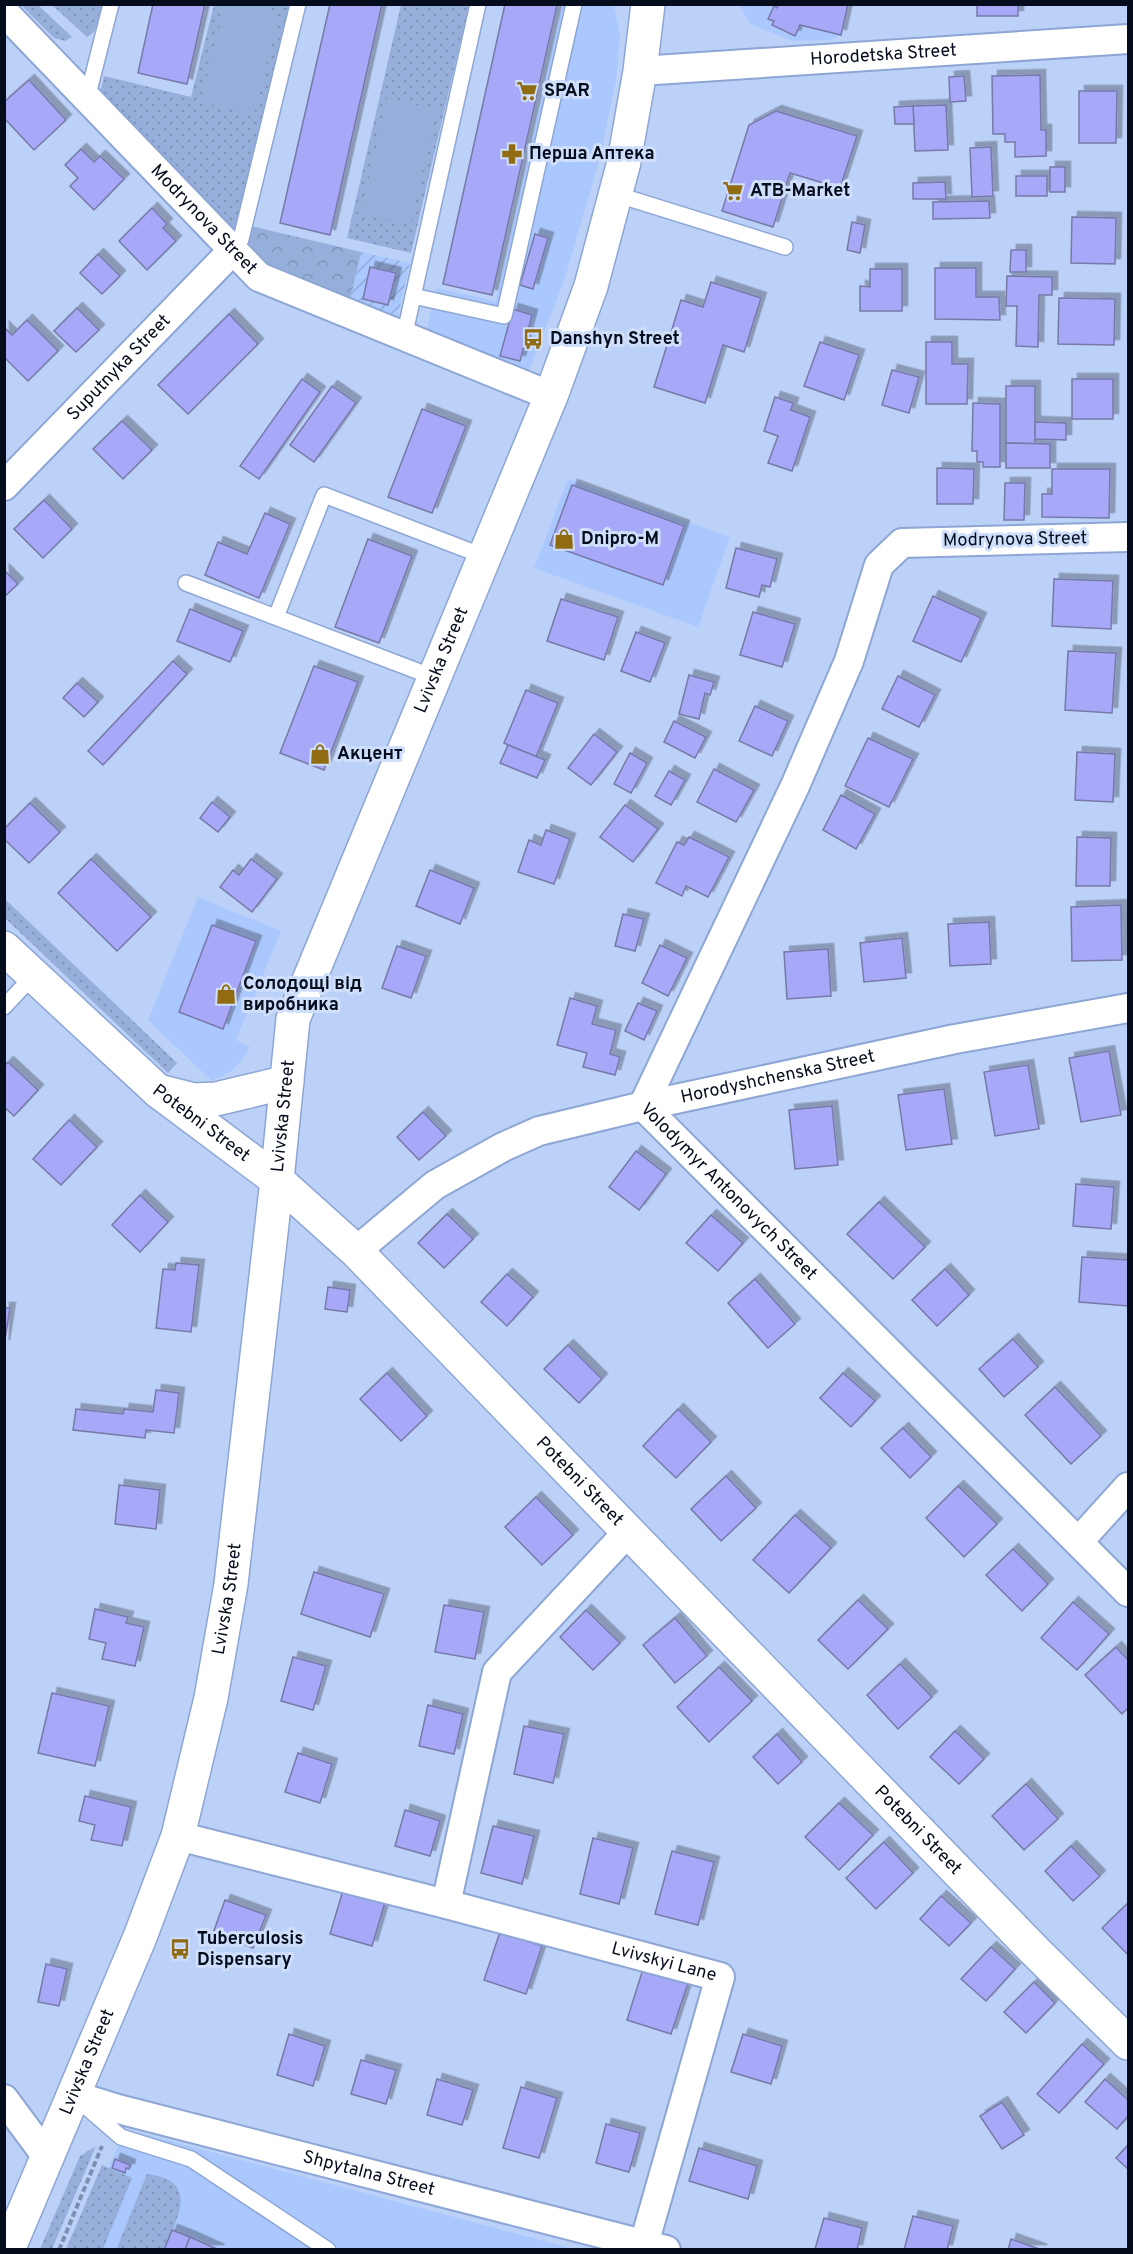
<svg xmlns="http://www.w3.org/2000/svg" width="1133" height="2254" font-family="Overpass,sans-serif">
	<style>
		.built { fill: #aac8fe }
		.industrial { fill: url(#industrial-furrows) }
		.grass { fill: url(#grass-dots) }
		.forest { fill: url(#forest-crowns) }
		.park { fill: #96aeda }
		.building { fill: #a7a8f7; stroke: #7779a9; stroke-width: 1.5; filter: url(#shadow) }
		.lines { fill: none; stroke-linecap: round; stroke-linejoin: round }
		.service-casing { stroke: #8da6d4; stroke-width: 18 }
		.minor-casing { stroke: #8da6d4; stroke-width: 32 }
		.tertiary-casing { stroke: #8da6d4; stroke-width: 36 }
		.primary-casing { stroke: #8da6d4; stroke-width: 36 }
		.path { stroke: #7f8faf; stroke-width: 4; stroke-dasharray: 6 3; stroke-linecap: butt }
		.service { stroke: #fff; stroke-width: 15 }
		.minor { stroke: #fff; stroke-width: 28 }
		.tertiary { stroke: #fff; stroke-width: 33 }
		.primary { stroke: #fff; stroke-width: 33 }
		.labels { text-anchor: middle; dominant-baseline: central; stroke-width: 6; stroke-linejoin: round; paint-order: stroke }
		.street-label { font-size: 18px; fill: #050c1c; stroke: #cedefb }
		.poi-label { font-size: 18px; font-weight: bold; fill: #050c1c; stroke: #cedefb; text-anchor: start }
	</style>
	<defs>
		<pattern id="industrial-furrows" width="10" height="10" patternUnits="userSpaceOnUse" patternTransform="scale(1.5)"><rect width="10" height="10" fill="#aac8fe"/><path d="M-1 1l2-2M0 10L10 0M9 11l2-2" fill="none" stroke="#91abd9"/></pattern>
		<pattern id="grass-dots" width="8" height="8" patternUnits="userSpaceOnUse" patternTransform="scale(1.5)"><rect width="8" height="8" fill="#96aeda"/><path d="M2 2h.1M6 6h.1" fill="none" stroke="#8094ba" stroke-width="1.8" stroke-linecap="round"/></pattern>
		<pattern id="forest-crowns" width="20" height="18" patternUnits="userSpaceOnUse" patternTransform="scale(1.5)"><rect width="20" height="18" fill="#96aeda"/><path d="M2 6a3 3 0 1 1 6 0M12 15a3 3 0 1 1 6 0" fill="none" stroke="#8094ba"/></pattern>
		<filter id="shadow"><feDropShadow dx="5.5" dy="-5.5" stdDeviation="0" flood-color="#0004"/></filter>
	</defs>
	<rect width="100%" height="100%" fill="#bcd1f8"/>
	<g class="built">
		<path d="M562,5H614L620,36L616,80L600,157L564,281L526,378L425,337L436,288L496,301Z"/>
		<path d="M739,5H848L841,35L830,40L792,41L750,24Z"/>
		<path d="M568,479L730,537L698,627L534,568Z"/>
		<path d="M198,897L281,931L236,1040L250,1047L244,1057L232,1071L212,1081L148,1020Z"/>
		<path d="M125,2129L574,2249L74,2250Z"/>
	</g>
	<path class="industrial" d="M361,252L410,263L396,324L349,305Z"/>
	<g class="grass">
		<path d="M21,5H38L72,37L65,41L54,38Z"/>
		<path d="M52,5H103C100,18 99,30 87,37Z"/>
		<path d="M214,5H290L233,238L99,99L104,76L191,97Z"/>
		<path d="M401,5H469L411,253L347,238Z"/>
		<path d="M5,899L177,1063L168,1073L5,918Z"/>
		<path d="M96,2146L52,2249H40L80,2156Z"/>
		<path d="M102,2165L132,2178L103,2249H66Z"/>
		<path d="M147,2174C200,2180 178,2218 164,2249L116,2250Z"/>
	</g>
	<path class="forest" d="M251,226L361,252L349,305L264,270L246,251Z"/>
	<g class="park">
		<path d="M225,5H247L279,12L254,115L201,102Z"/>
		<path d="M387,98L437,110L410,225L361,213Z"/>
	</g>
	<g class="building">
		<path d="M153,4H205L187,84L138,73Z"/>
		<path d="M330,4H382L330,235L280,223Z"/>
		<path d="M505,4L557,5L492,295L443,284Z"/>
		<path d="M779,4H848L841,35L800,25L795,36L772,25L774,21L768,19L774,6L777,8Z"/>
		<rect x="977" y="4" width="41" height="12"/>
		<path d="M1040,75L1041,130H1046V156L1015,157V142H1005V134H993L992,76Z"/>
		<path d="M964,76L966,101L950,102L949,77Z"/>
		<path d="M29,80L66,120L34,150L4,118V102Z"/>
		<path d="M1079,91H1117L1116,143H1079Z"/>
		<path d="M946,105L948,150L915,151L913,106Z"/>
		<path d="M913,106L914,124H895L894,107Z"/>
		<path d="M776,111L857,136L840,188L790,173L773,227L722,211L749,125Z"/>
		<path d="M991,147L993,196L972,197L970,148Z"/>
		<path d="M81,149L94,162L100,156L124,179L94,210L70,186L78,178L65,165Z"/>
		<rect x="1050" y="167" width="15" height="25"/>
		<rect x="1016" y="176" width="31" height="20"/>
		<path d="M945,182L946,199H913V183Z"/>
		<path d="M989,201L990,218L933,219V202Z"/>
		<path d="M152,208L167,224L163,228L176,241L147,270L119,241Z"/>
		<path d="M1072,217L1116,218L1115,264L1071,263Z"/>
		<path d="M852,222L865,225L860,253L847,250Z"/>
		<path d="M535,234L548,238L533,289L520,285Z"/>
		<path d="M1011,250H1026V272H1010Z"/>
		<path d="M98,254L120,276L102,294L80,273Z"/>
		<path d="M370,267L396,273L388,305L363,299Z"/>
		<path d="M935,268H976V297H999L1000,320L935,319Z"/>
		<path d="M870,269H902V311H860V286L870,287Z"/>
		<path d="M1007,276L1052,277V295H1039L1038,347L1016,346L1017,306H1006Z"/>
		<path d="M711,282L761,298L744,352L723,345L705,403L654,387L681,300L703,307Z"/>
		<path d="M1059,298L1115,299L1114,345L1058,344Z"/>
		<path d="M77,308L99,330L76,352L54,331Z"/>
		<path d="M513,309L532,315L520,361L500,356Z"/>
		<path d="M229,314L258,344L188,414L158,385Z"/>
		<path d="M27,320L58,351L28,381L4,357V327L12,335Z"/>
		<path d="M820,342L859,355L844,400L804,386Z"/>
		<path d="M926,342H952V364H968L967,404H926Z"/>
		<path d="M892,370L919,377L909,413L882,405Z"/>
		<path d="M302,379L320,392L259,479L240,466Z"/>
		<rect x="1072" y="379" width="41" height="40"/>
		<path d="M332,386L356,403L314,462L290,445Z"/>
		<path d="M1006,386H1035V444L1006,443Z"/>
		<path d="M775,397L793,403L791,410L810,417L792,471L768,463L778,436L764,431Z"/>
		<path d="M973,403L1000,404V467H983V462H977V451H972Z"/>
		<path d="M422,409L466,426L432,513L388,497Z"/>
		<path d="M122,421L152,450L123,479L93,449Z"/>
		<path d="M1035,422L1066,423V440L1035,439Z"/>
		<path d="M1006,443L1050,444V468H1006Z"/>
		<path d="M937,468L974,469L973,504H937Z"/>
		<path d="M1052,469H1110L1109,518L1042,517V494H1052Z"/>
		<path d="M1005,483H1025L1024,520H1004Z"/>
		<path d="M572,485L684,526L663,585L550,545Z"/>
		<path d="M44,500L72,529L43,558L14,529Z"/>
		<path d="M265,513L290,524L259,598L205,575L218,542L247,554Z"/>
		<path d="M368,539L412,556L379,643L335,627Z"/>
		<path d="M736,548L777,559L770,587L762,585L759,597L726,588Z"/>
		<path d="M4,570L18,584L4,597Z"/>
		<path d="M1054,579L1113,581L1111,629L1052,626Z"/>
		<path d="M933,596L981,618L961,662L913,641Z"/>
		<path d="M561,599L618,617L604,660L547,641Z"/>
		<path d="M190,609L243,631L230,662L177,641Z"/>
		<path d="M753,612L795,624L782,667L740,655Z"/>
		<path d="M636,632L665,643L650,682L621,671Z"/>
		<path d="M1068,651L1116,653L1112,713L1065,710Z"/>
		<path d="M173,661L187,674L103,765L88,751Z"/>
		<path d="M314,666L358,682L324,770L280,753Z"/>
		<path d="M689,675L714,682L710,695L705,693L699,719L679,714Z"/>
		<path d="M898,676L935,695L919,727L882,709Z"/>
		<path d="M77,683L98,702L84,717L63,698Z"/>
		<path d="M526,690L558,703L536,757L504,743Z"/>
		<path d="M755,706L788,721L772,756L739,741Z"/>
		<path d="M674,721L706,737L695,758L664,742Z"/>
		<path d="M594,734L617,752L591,785L568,768Z"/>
		<path d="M868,738L913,759L889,807L845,786Z"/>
		<path d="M508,745L545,760L537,778L500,763Z"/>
		<path d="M1077,752L1115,754L1113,802L1075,800Z"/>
		<path d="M630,753L647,763L631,793L614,784Z"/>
		<path d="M714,769L754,790L736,822L697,802Z"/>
		<path d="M669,771L685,780L671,805L655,796Z"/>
		<path d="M841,795L875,814L856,849L823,830Z"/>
		<path d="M212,802L230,817L218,832L200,818Z"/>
		<path d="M30,803L60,832L29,863L4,839V829Z"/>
		<path d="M625,805L658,829L633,862L600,837Z"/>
		<path d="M546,830L570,839L554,884L518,872L529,840L541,845Z"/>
		<path d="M689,837L729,857L708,897L686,886L682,896L656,883L677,842L684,845Z"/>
		<path d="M1077,837L1111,838L1110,886H1076Z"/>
		<path d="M91,859L151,917L117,951L58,893Z"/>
		<path d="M251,859L277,879L252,912L220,887L233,870L239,875Z"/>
		<path d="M430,870L474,888L460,924L416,906Z"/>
		<path d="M1121,905L1122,960L1072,961L1071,907Z"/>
		<path d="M623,914L644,919L635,951L615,946Z"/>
		<path d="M989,922L991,964L950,966L948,924Z"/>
		<path d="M212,925L256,941L223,1029L179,1012Z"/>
		<path d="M902,938L906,978L864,982L860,943Z"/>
		<path d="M660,945L687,958L668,996L642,983Z"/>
		<path d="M397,946L426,956L411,998L382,988Z"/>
		<path d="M828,949L831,996L787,999L784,952Z"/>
		<path d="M570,998L597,1006L592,1024L616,1030L610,1054L620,1057L615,1075L583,1067L587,1053L557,1045Z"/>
		<path d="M638,1003L657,1011L644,1040L625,1031Z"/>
		<path d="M1109,1051L1121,1115L1081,1122L1069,1058Z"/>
		<path d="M8,1062L38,1090L14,1116L4,1107V1066Z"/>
		<path d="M1028,1065L1039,1129L995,1136L984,1072Z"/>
		<path d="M944,1089L952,1144L906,1150L898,1095Z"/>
		<path d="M832,1106L838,1165L795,1169L789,1110Z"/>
		<path d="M423,1112L446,1136L419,1160L397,1137Z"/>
		<path d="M69,1120L97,1147L61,1185L33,1159Z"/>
		<path d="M636,1151L666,1174L639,1210L609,1187Z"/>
		<path d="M1076,1184L1114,1187L1111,1229L1073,1226Z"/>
		<path d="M140,1195L168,1222L140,1252L112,1225Z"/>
		<path d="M879,1202L925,1247L893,1279L847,1234Z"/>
		<path d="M447,1214L473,1239L444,1268L418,1243Z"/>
		<path d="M711,1215L743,1243L718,1271L686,1243Z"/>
		<path d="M1082,1257L1128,1260V1306L1079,1302Z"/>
		<path d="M176,1263L199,1265L191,1332L156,1328L163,1269L175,1270Z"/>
		<path d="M945,1269L969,1295L937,1326L912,1300Z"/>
		<path d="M507,1274L533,1297L507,1326L481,1302Z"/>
		<path d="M755,1279L795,1324L768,1348L728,1303Z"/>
		<path d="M328,1287L350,1290L347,1312L325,1309Z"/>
		<path d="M4,1308H10L4,1346Z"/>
		<path d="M1013,1339L1038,1367L1004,1397L979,1369Z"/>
		<path d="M568,1345L602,1379L579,1403L544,1369Z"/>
		<path d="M387,1373L427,1416L401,1441L360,1399Z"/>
		<path d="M843,1373L875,1401L851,1427L820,1398Z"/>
		<path d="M1055,1387L1101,1436L1071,1464L1025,1415Z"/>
		<path d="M156,1390L179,1393L174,1433L146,1430L145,1438L73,1430L76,1409L123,1414L124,1409L153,1412Z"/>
		<path d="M678,1409L711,1442L676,1478L643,1446Z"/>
		<path d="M903,1428L931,1457L910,1478L881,1448Z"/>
		<path d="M726,1476L756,1508L721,1541L691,1509Z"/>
		<path d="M119,1485L160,1490L156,1529L115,1524Z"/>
		<path d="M958,1486L997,1524L964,1557L926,1518Z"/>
		<path d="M536,1497L573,1535L542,1565L505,1527Z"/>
		<path d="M795,1515L831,1548L789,1593L753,1560Z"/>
		<path d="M1013,1549L1048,1584L1022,1611L986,1575Z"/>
		<path d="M314,1572L384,1594L370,1637L301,1614Z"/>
		<path d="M858,1600L888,1629L848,1669L818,1640Z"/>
		<path d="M1073,1602L1109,1634L1077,1670L1041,1638Z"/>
		<path d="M444,1605L484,1612L475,1659L435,1652Z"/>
		<path d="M95,1609L128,1617L126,1623L144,1627L135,1666L102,1659L106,1643L89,1639Z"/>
		<path d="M586,1610L620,1643L593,1670L560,1637Z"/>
		<path d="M675,1618L707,1656L675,1683L643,1645Z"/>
		<path d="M1116,1647L1128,1660V1708L1122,1714L1085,1675Z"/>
		<path d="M293,1657L326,1666L313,1710L281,1701Z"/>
		<path d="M900,1664L932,1697L898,1729L867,1695Z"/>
		<path d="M719,1667L752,1701L709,1742L677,1707Z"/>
		<path d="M52,1693L109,1706L95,1766L38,1753Z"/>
		<path d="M428,1705L463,1714L454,1754L419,1746Z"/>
		<path d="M524,1726L564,1734L553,1783L514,1774Z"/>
		<path d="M955,1731L984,1759L959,1784L930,1757Z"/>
		<path d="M777,1734L802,1762L778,1784L753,1757Z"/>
		<path d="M298,1753L332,1764L320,1803L285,1792Z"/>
		<path d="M1026,1784L1058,1819L1024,1850L992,1816Z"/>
		<path d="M85,1796L131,1807L122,1846L91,1840L95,1825L79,1821Z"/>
		<path d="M839,1803L873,1835L839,1870L805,1837Z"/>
		<path d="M405,1810L440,1821L430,1856L395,1846Z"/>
		<path d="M493,1826L534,1836L522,1884L481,1873Z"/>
		<path d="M593,1838L633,1848L619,1904L580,1894Z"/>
		<path d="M884,1842L913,1873L876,1909L846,1878Z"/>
		<path d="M1071,1846L1100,1876L1073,1901L1045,1871Z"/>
		<path d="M672,1851L714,1862L698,1925L655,1914Z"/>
		<path d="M344,1887L386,1899L372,1946L330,1934Z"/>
		<path d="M941,1896L971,1923L949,1946L920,1919Z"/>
		<path d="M225,1900L266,1915L253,1948L213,1933Z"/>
		<path d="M1128,1903V1955L1102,1928Z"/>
		<path d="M500,1932L542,1946L526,1994L484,1980Z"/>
		<path d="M991,1947L1015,1969L986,2001L961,1979Z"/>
		<path d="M46,1964L67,1969L59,2006L38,2002Z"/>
		<path d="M644,1966L689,1980L671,2034L627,2020Z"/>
		<path d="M1034,1982L1055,2003L1026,2033L1004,2012Z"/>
		<path d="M289,2034L325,2046L313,2086L277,2075Z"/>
		<path d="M743,2034L782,2046L771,2084L731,2072Z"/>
		<path d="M1082,2044L1104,2064L1059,2113L1037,2094Z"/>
		<path d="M361,2060L396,2070L386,2104L351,2094Z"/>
		<path d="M437,2079L473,2090L462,2125L427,2115Z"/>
		<path d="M1105,2079L1128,2100V2116L1117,2129L1085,2102Z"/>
		<path d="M521,2087L557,2098L539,2158L503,2148Z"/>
		<path d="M1002,2102L1024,2135L1002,2149L980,2116Z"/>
		<path d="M606,2124L640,2133L629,2172L596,2163Z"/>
		<path d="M1128,2145V2169L1116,2158Z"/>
		<path d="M699,2148L757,2166L748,2199L689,2181Z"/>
		<path d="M115,2159L130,2165L129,2169L126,2168L125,2173L112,2168Z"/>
		<path d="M913,2216L953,2226L947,2250H904Z"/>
		<path d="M824,2218L862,2228L857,2250L815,2249Z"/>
		<path d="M172,2230L190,2237L185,2250H164Z"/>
		<path d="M190,2237L219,2250H185Z"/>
		<path d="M1011,2239L1042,2250H1008Z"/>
	</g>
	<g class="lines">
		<g class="service-casing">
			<g id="service">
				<path d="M87,99L111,4"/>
				<path d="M615,194L785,247"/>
				<path d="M233,250L241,239L298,4"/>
				<path d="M413,296L504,316L574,4"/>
				<path d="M404,337L478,4"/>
				<path d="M186,583L433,677"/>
				<path d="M276,617L324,495L483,556"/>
				<path d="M4,1007L33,976"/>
				<path d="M84,2105L121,2137L191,2159L328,2250"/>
			</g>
		</g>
		<g class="minor-casing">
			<g id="minor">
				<path id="s1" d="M4,12L259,277L551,396"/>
				<path id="s2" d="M640,71L1128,39"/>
				<path id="s3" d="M4,486L233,250"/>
				<path id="s4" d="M1128,537L902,543L879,565L849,661L795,786L643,1106L1128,1592"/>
				<path id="s5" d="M356,1251L435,1185L503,1147L539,1131L643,1106L955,1039L1128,1008"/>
				<path d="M1079,1541L1128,1487"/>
				<path id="s6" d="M178,1836L446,1904L720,1977L644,2244"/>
				<path d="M446,1904L497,1672L627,1533"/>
				<path id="s7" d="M73,2095L118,2109L666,2250"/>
				<path d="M4,2099L47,2157"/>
			</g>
		</g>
		<g class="tertiary-casing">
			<g id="tertiary">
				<path id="s8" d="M4,948L158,1091L277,1180L356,1251L1036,1952L1128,2043"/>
			</g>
		</g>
		<g class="primary-casing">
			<g id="primary">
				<path d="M158,1091L194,1100L216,1099L287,1082"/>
				<path id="s9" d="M8,2250L140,1937L178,1836L211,1698L231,1584L277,1180L293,1019L551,396L591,286L624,162L640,71L648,4"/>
			</g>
		</g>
		<path class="path" d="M59,2250L102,2146"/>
		<use href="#service" class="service"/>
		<use href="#minor" class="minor"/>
		<use href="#tertiary" class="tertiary"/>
		<use href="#primary" class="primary"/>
	</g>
	<defs>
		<g id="supermarket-bare" transform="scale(1.62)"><path d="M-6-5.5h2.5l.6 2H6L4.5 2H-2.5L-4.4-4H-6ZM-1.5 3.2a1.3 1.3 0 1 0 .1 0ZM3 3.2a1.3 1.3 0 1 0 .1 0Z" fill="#916b11" stroke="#cedefb" stroke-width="2.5" paint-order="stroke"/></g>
		<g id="pharmacy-bare" transform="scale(1.62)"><path d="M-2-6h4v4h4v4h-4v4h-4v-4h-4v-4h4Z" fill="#916b11" stroke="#cedefb" stroke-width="2.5" paint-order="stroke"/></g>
		<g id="bus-bare" transform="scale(1.62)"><path d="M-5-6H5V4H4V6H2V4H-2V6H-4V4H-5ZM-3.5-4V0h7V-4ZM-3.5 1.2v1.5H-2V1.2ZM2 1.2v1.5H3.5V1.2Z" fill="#916b11" stroke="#cedefb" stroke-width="2.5" paint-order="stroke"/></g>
		<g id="shop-bare" transform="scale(1.62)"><path d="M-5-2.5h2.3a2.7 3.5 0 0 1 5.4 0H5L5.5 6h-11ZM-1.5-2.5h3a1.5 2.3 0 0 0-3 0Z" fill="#916b11" stroke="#cedefb" stroke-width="2.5" paint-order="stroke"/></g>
	</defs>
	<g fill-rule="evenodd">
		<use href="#supermarket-bare" x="527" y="91"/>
		<use href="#pharmacy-bare" x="512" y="154"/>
		<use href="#supermarket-bare" x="733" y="191"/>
		<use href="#bus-bare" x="533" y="339"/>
		<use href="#shop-bare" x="564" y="539"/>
		<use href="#shop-bare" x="320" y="754"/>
		<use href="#shop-bare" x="226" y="994"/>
		<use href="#bus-bare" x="180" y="1949"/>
	</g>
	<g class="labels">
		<g class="street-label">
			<text stroke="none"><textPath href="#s2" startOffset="244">Horodetska Street</textPath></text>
			<text stroke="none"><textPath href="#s1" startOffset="288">Modrynova Street</textPath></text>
			<text stroke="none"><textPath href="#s3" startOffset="165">Suputnyka Street</textPath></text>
			<text transform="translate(1015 540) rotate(-1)">Modrynova Street</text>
			<text stroke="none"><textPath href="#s9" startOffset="1662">Lvivska Street</textPath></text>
			<text stroke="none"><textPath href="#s5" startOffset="465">Horodyshchenska Street</textPath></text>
			<text stroke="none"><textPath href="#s9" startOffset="1176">Lvivska Street</textPath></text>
			<text stroke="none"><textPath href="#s8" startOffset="264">Potebni Street</textPath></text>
			<text stroke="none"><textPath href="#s4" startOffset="970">Volodymyr Antonovych Street</textPath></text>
			<text stroke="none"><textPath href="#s8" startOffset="786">Potebni Street</textPath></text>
			<text stroke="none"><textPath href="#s9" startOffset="690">Lvivska Street</textPath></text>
			<text stroke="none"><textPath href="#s8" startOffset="1272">Potebni Street</textPath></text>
			<text stroke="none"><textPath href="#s6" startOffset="502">Lvivskyi Lane</textPath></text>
			<text stroke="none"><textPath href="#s9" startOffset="204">Lvivska Street</textPath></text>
			<text stroke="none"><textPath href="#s7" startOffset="306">Shpytalna Street</textPath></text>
		</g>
		<g class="poi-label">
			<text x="544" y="91">SPAR</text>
			<text x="529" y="154">Перша Аптека</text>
			<text x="750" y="191">ATB-Market</text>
			<text x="550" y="339">Danshyn Street</text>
			<text x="581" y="539">Dnipro-M</text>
			<text x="337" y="754">Акцент</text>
			<text x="243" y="984">Солодощі від<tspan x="243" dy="21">виробника</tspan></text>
			<text x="197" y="1939">Tuberculosis<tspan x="197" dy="21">Dispensary</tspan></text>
		</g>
	</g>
	<rect width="1133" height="2254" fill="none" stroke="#050c1c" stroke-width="12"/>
</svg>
